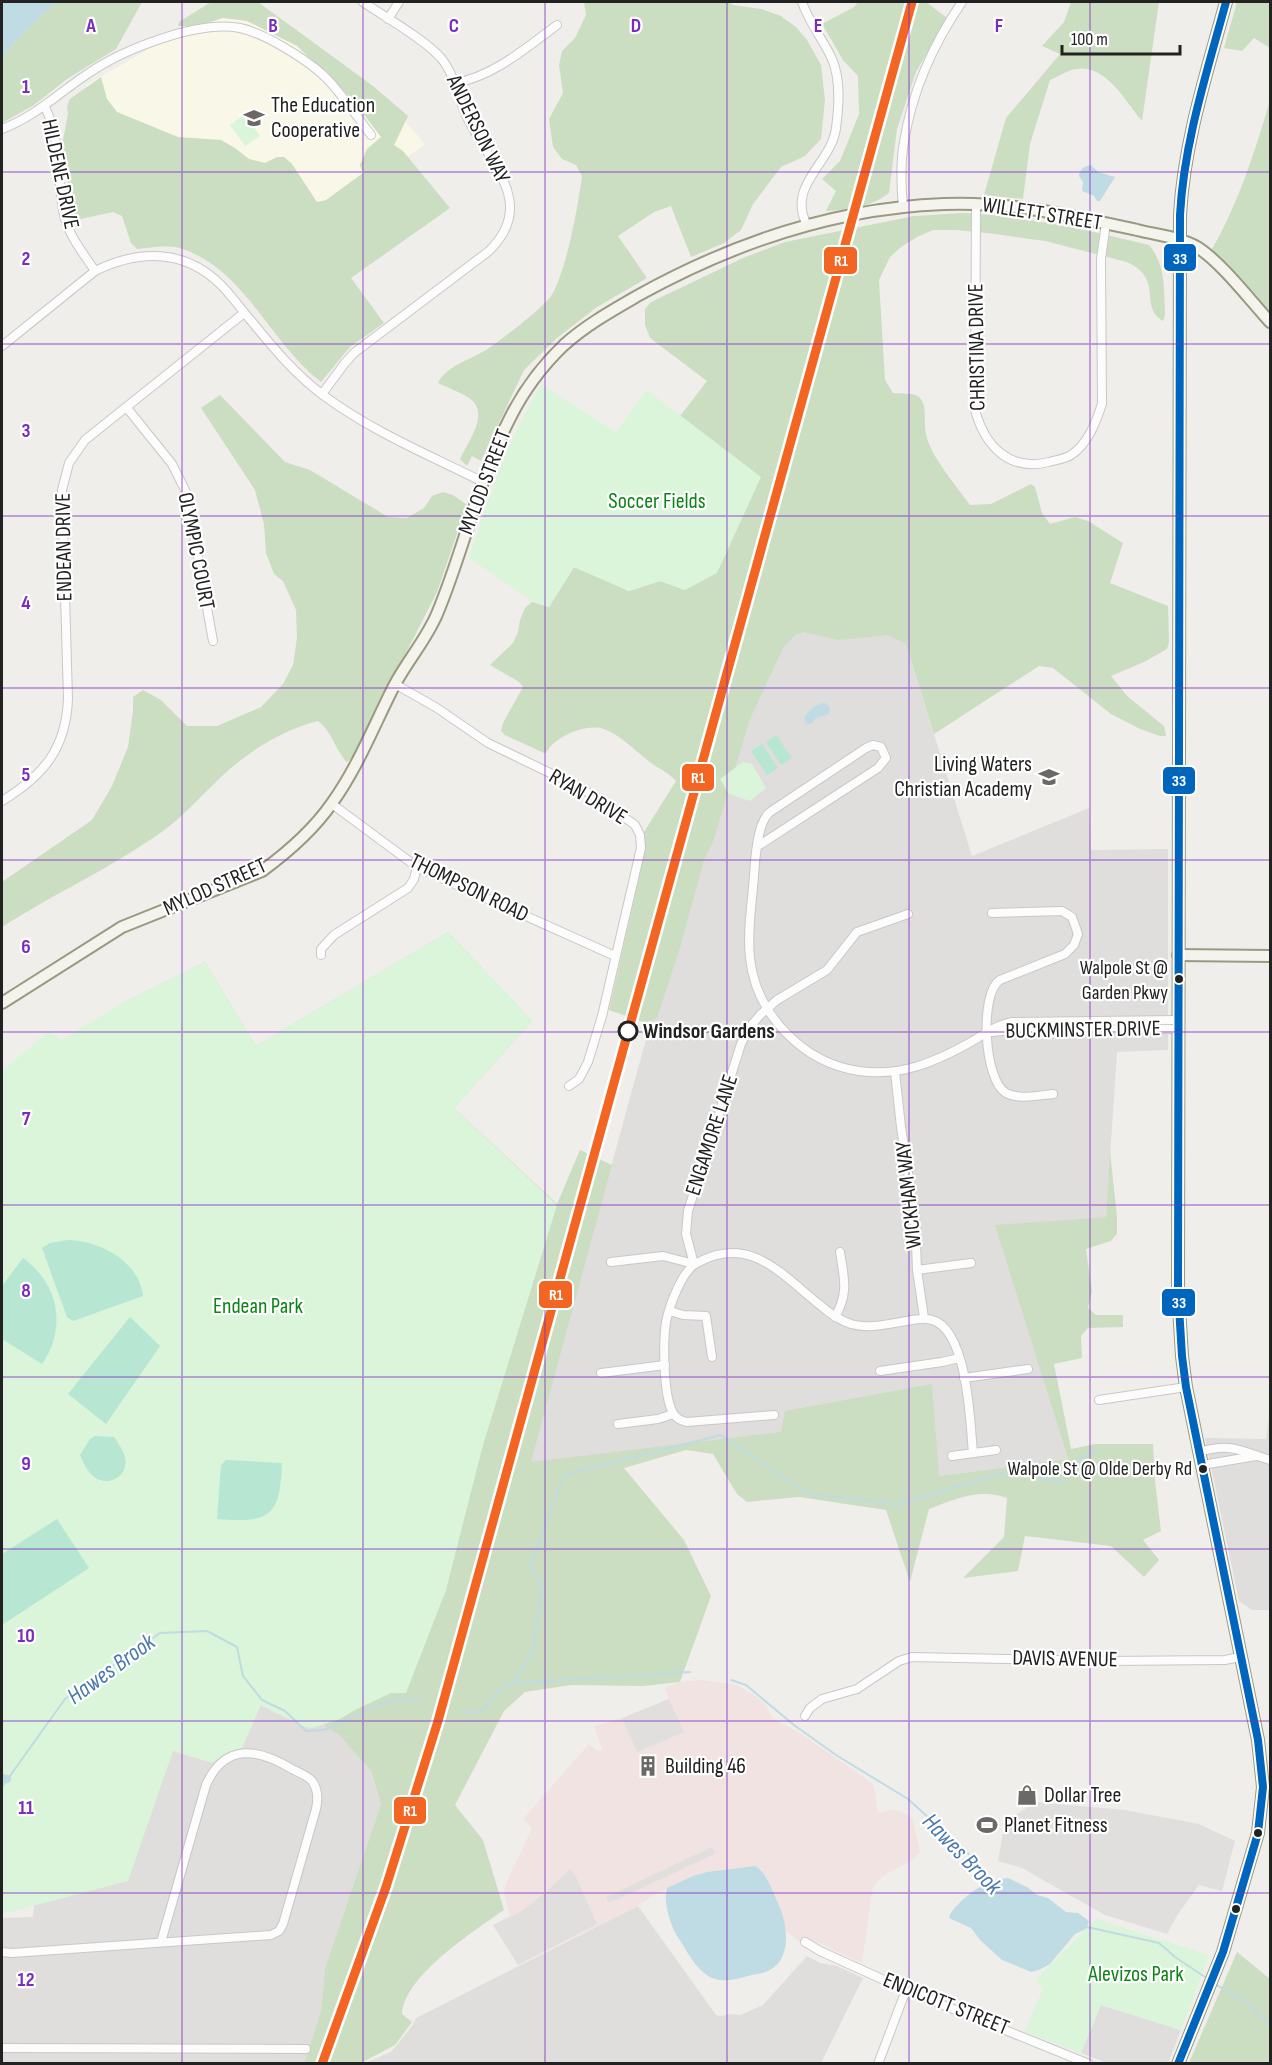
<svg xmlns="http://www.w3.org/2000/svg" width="1272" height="2065" font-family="'Sofia Sans Condensed',sans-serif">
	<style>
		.residential { fill: #dfdedc }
		.commercial { fill: #f1e3e1 }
		.education { fill: #f8f7e8 }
		.forest { fill: #cbdec1 }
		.park { fill: #daf5da }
		.pitch { fill: #b7e6d2 }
		.parking { fill: #e0dfde }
		.water { fill: #bfdbe3 }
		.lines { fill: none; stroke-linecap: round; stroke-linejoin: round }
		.stream { stroke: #bfdbe3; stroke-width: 2 }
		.canal { stroke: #bfdbe3; stroke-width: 8 }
		.street-casing { stroke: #c9c8c7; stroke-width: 10 }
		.secondary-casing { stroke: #999a82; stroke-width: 14 }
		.street { stroke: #fdfcfc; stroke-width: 8 }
		.secondary { stroke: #f4f4ed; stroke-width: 10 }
		.bus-1-casing { stroke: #fff; stroke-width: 12 }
		.bus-1 { stroke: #0065bd; stroke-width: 8 }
		.rail-1-casing { stroke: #fff; stroke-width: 14 }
		.rail-1 { stroke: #f26522; stroke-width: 9 }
		.grid { fill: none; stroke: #7b2cbf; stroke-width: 1.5; stroke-opacity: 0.55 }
		.bus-dot { fill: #222; stroke: #fff; stroke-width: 2 }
		.stop-dot { fill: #fff; stroke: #222; stroke-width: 3 }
		.labels { text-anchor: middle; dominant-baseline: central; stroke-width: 4.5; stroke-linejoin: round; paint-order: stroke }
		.bus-label { font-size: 20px; fill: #222; stroke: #fff; text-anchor: end }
		.poi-label { font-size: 22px; fill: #222; stroke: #fff; text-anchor: start }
		.street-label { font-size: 22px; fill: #222; stroke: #fff }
		.park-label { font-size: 22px; fill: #0c8416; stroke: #fff }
		.stop-label { font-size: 22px; font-weight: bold; fill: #222; stroke: #fff; text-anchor: start }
		.water-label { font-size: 24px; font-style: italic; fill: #4a7aab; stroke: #fff }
		.grid-label { font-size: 20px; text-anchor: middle; font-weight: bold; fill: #7b2cbf; stroke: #fff; stroke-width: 4.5; stroke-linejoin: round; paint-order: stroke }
		.line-badge { stroke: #fff; stroke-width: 2 }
		.badge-label { font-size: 16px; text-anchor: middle; font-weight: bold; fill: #fff }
	</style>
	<rect width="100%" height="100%" fill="#f0eeeb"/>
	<g class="residential">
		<path d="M767,597L900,625L972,856L1089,808L1091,850L1168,849V1050L1117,1052L1106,1217L996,1226L1068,1459L939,1476L928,1415L530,1463Z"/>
		<path d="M1270,1407V1610H1252L1239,1601L1205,1438L1266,1439Z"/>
		<path d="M260,1705L306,1727L325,1724L338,1734L371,1771L381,1804L325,1968L321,2011L304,2063H2V1918L33,1917L35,1892L128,1881L173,1751Z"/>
		<path d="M638,1906L716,2015L721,2016L730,2014L740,2015L763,2005L807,1956L820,1963L837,1966L863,1978L821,2063L363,2064L391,2052L413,2025L416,2018Z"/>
		<path d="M1101,2005L1181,2030L1168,2063H1107L1081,2053Z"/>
	</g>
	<path class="commercial" d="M702,1680L737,1685L755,1696L765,1704L773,1719L800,1733L872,1783L874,1787L878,1813L891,1810L902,1811L913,1819L920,1852L914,1859L883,1876L873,1887L862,1963L814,1941L808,1949L786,1931L767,1881L760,1868L755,1866L707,1872L693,1876L654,1895L638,1906L518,1965L493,1925L510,1916L504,1894L505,1886L532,1828L523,1819L589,1744L598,1752L602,1749L594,1726L623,1718L669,1699L665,1688L680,1682Z"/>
	<path class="education" d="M248,2L405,121L425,144L299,238L102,114L86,85L194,23Z"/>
	<g class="forest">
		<path d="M56,2H142L116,49L67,79L34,105L2,123V58L20,36Z"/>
		<path d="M211,2H258L373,86L408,116L394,145L403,151L450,208L351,278L384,323L350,347L321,382C270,343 246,271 183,249C170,244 150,248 137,249L131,243L122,216L113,212L76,220L71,211L63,140L68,114L67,106L70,99L101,77L107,99L117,112L178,137L221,140L235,148L249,159L265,163L277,157H284L292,164L317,202L326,200L363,173L360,165L367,149L381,137L352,99L297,46L247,21L223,18L198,26H178L179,22Z"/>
		<path d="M584,2H729L733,5L761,9L781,16L796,27L807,40L821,65L825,100L821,139L805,156L781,167L753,204L741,230L724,243L691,257L671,206L654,212L618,236L647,278L597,307L557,338L524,370L481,461L472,456L467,466L460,459C468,442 491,412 469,398C460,392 448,388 438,383C446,366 470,360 486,350C501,340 545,307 553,293C567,266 578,207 582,176L576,165L562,159L553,147L549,119L563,93L559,65L562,51L575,38L586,15Z"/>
		<path d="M858,2H926L947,18L916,72L897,129L889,193C872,207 847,210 826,211L836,191L822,179L840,161L859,114L858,76L843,60L822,24L854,7Z"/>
		<path d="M1071,2H1159L1142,121C1125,101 1104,60 1072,70C1065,72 1057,77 1050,80L1030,144L1023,199L984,195L1006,118L1060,54L1042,46L1064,22Z"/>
		<path d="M1237,2H1270V48L1254,38L1242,51L1224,48Z"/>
		<path d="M1270,100V313L1211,251C1238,204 1255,152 1270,100Z"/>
		<path d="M963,213C1026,216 1088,230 1149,245C1166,265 1164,290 1165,315L1163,321C1138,306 1165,280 1127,262L1045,241L995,234L957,230H933L917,237L901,247L890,257L879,280L885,380L893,393C901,394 915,392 920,398C928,407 923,424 926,434C929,454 958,488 970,505L991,504L1031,484L1035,487L1042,513L1050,524L1075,517L1088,521L1123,543L1110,583L1168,606L1169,643L1167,649L1144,662L1111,676L1127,696L1164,726L1166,736H1160L1140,729L1111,714L1053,668L1039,666L934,734L906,644L888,635L839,640L803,632L795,635L783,648L750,719L713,842L704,860L680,948L657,1018L646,1023L609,1010L641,869L644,832L676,781C668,772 659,769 650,762C635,751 621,735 604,729C586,723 554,737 546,753H544L505,735L501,731L503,723L523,687L519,682L490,665L513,643L518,632L520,620L525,608L532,602L549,607L574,567L629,591L660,581L685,590L760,478L680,416L707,381L650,338L645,325V309L651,302L743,258L785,242L914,216Z"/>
		<path d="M220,395L285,462L310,470L388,517L407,518L424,508L432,496L443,492L453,495L467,505L437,592L353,757L347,762C335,750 332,731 318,721C281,730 244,754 217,781C197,800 179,821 156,836C107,870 52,895 2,927V882L92,820L112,786L128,747L133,711V697L143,690L161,700L187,726H217L261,707L283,684L293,665L297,638L296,610L283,581L274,574L266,553L264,524L255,490L201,408Z"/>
		<path d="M448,932L532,1021L454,1108L557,1204L580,1150L612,1165L531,1462L781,1432L785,1411L932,1384L939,1476L1068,1459L995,1225L1106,1217L1110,1151L1117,1217V1234L1111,1241L1086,1249L1092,1291L1088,1308L1096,1315H1123V1327L1088,1328L1081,1336L1082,1358L1054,1364L1071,1449L1095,1444H1153L1155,1481L1161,1531L1143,1540L1159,1560L1144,1577L1111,1546L1025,1536L1018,1571L963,1578L1004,1537L1007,1498C979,1488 956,1499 929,1509L910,1582L886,1510L799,1497L747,1502L737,1494L713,1454L686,1450L624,1468L684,1540L711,1596L680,1682L643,1686L571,1685L525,1692L504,1711L455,1805L483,1840L504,1910C475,1930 404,1976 402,2014L412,2022L395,2045L361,2063H304L321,2011L325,1968L381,1804L371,1771L338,1734L306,1713L260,1705L240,1739L210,1750L173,1751L128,1881L2,1777L119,1005L205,962L256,1046Z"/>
		<path d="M1237,1952L1270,1979V2063H1189Z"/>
	</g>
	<g class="park">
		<path d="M245,114L260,136L245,146L230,125Z"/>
		<path d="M542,385L616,432L647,390L761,477L717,573L685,590L660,581L629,591L574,567L549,607L532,601L469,558C488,499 508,437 542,385Z"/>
		<path d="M743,762L752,764L766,788L750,801L729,794L720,779Z"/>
		<path d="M448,932L532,1021L454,1108L557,1205L483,1445L446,1590L406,1693H391L355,1710L340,1719L312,1728L306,1727L261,1705L242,1748L226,1753L212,1763L173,1751L128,1881L10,1912H2V1071L49,1031L61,1040L119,1005L205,962L256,1046Z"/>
		<path d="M1096,1919L1209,1955L1181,2030L1101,2005L1081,2053L1024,2032L1043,1989L1036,1979Z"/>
	</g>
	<g class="pitch">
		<path d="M776,735L792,758L781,765L766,742Z"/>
		<path d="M762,744L778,768L767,775L751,751Z"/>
		<path d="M68,1240C100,1241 139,1261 143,1296L73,1321L67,1317L42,1248L50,1243Z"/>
		<path d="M23,1258C59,1284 67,1328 42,1364L2,1339V1286Z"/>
		<path d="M130,1317L160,1346L106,1424L68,1394Z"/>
		<path d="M95,1436L114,1437C118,1443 124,1451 125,1458C129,1477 107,1488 93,1476C87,1471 83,1462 80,1455L90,1439Z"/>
		<path d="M226,1460L282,1463C280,1517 270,1523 217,1519L221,1465Z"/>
		<path d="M57,1519L89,1568L2,1625V1554Z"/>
	</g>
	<g class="parking">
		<path d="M669,1699L684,1732L637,1752L622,1718Z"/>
		<path d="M1035,1802L1125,1810L1199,1824L1235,1841L1222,1891L1199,1885L1178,1914L1167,1934L1105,1915L1022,1868L998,1861L1005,1822Z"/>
		<path d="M712,1847L715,1854L609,1903L606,1897Z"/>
		<path d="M570,1869L576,1877L597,1924L518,1965L493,1925L522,1911L549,1889Z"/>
	</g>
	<g class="water">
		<path d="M2,2H56L20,36L2,58Z"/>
		<path d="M1091,165L1098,172L1115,177L1100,201H1097L1094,196L1082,191L1083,182L1079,176C1080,169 1084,166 1091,165Z"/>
		<path d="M825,703L830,708L829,714L816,718L811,724H806L804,718C809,710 815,704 825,703Z"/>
		<path d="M755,1866C766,1870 775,1897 780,1908C788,1927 791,1959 770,1970C763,1974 755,1974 748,1976C736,1979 724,1983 712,1978C695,1970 687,1950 677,1936C670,1924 663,1902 667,1888L693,1876L707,1872Z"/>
		<path d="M1008,1878L1027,1887L1037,1895L1048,1898L1066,1912L1078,1913L1089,1921L1086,1929L1075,1934L1050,1964L1039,1970L1031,1972L1002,1960L981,1941L971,1928L949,1918C951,1906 981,1884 993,1880C997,1879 1003,1879 1008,1878Z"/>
	</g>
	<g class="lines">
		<g class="stream">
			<path d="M731,1680L746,1685L794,1725L836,1755L908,1799L972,1857L990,1885"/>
			<path d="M513,1683L533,1650L542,1586L530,1567L564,1475L721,1435L808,1494L885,1502L895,1505L1013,1470L1061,1483L1083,1457L1095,1449"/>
			<path d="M463,1712L480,1713L502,1687L513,1683L690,1672"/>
			<path d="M2,1787L65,1699L160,1633L207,1631L237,1647L243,1676L262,1700L285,1711L306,1731L324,1730L383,1703L402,1699L421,1701"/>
			<path d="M1087,1927L1159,1943L1175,1957L1208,1979"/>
			<path d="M1215,1984L1245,2002L1270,2025"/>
		</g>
		<path class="canal" d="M2,1778L7,1779"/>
		<g class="street-casing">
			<g id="street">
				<path d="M802,2C809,23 823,39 832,59C841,80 839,106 836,128C832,163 786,185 807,225"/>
				<path d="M388,19L399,2"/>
				<path d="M455,83C494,76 526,48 557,25"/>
				<path d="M45,107C62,141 56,178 64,215C69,236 83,253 95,271"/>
				<path d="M2,129C38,115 58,93 89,73C124,49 198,20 240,28C264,33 304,58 322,74C338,88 357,117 371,135"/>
				<path d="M976,204L975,410C985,446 1009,472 1049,462C1056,460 1065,459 1071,455C1088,444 1096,422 1102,404L1101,259L1106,223"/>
				<path d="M903,207C901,185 900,164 904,142C912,92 934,43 962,2"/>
				<path d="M2,346L95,271C138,250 184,248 221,285C233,297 242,311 253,323C274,349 296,375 323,395C371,431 429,455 483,482"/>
				<path d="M322,394L345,363L354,353L489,251C537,204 491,165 469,121C458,101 456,76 441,58C424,39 385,17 363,2"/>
				<path d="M127,408L172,464L186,492L213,641"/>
				<path d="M395,684L437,708L488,743L581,788L603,802L635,825L640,835L641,848L602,1016L588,1062L579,1079L569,1086"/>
				<path d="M2,801C43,776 66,749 68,699L62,490L69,463L85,440L244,313"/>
				<path d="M332,804L417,867L615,956"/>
				<path d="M758,846L878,768L886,758L881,747L873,745L866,748L770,812C757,822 755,860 754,876C752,903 747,931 750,958C756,1014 803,1063 859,1071C901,1077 935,1062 971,1042C984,1034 997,1025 1012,1022L1178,1020"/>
				<path d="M992,913L1062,911L1072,917L1078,934L1074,945L1065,954L1000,980C979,993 984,1081 1006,1093C1019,1100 1039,1095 1053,1094"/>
				<path d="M321,955V949L334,935L408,888L414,879L417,867"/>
				<path d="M992,1032L1012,1030L1178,1029"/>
				<path d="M895,1072L901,1127L915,1217L917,1270L924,1318"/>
				<path d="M611,1262L663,1256L694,1264"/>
				<path d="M694,1264L686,1234L688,1211L741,1044L749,1028L760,1015L777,1000L827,970L857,932L908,914"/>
				<path d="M917,1270L971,1263"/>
				<path d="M670,1311L683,1315L706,1316L712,1357"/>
				<path d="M835,1317C849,1293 844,1278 840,1252"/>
				<path d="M880,1371L942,1362L959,1358"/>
				<path d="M601,1373L665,1365"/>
				<path d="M964,1378L1028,1369"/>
				<path d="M1099,1400L1186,1387"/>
				<path d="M774,1415L687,1422C681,1421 676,1418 673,1413C663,1395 663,1342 666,1322C669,1307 682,1270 697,1263C750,1234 781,1274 820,1305C829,1313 839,1320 851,1324C874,1331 899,1320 923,1319C968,1315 970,1423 973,1453"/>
				<path d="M618,1424L658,1419L673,1414"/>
				<path d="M1199,1452C1231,1442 1241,1451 1270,1460"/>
				<path d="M952,1456L996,1450"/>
				<path d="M1202,1465L1256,1456"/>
				<path d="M805,1716L810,1708L822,1699L857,1689L899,1661L912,1657L1106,1661L1225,1660L1240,1657"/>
				<path d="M805,1942L820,1951L906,1990L1089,2064"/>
				<path d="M2,1952L12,1953L271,1935L279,1931L283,1924L316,1809C318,1800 318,1789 312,1781C308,1776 298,1772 292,1769C257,1748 225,1743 206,1785L161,1942"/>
				<path d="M2,2048L306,2049"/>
				<path d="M878,2064L906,1990"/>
			</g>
		</g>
		<g class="secondary-casing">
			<g id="secondary">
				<path d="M1178,955L1270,956"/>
				<path d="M2,1003L122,927L262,871C288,852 314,829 332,803C358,767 374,725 394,686C407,661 426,640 437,614C464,550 478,480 510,418C523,392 543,365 564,345C586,325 613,310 639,295C733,243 836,208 944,204C1010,201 1073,216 1137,230C1156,235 1180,237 1197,247C1222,263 1249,299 1270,322"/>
				<path d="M1178,2064L1223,1952L1258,1833L1263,1787L1258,1740L1186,1387L1182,1356L1178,1291L1180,215C1184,142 1207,72 1226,2"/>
			</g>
		</g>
		<use href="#street" class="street"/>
		<use href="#secondary" class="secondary"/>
		<g class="bus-1-casing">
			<path id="bus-1" d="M1178,2064L1223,1952L1258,1833L1263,1787L1258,1740L1186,1387L1182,1356L1178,1291L1180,215C1184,142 1207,72 1226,2"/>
		</g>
		<use href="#bus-1" class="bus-1"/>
		<g class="rail-1-casing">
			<path id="rail-1" d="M322,2064L386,1887L438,1721L912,2"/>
		</g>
		<use href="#rail-1" class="rail-1"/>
	</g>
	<path class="grid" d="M182,2V2064M363,2V2064M545,2V2064M727,2V2064M909,2V2064M1090,2V2064M2,172H1270M2,344H1270M2,516H1270M2,688H1270M2,860H1270M2,1032H1270M2,1205H1270M2,1377H1270M2,1549H1270M2,1721H1270M2,1893H1270"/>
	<defs>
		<g id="school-bare" transform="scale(1.62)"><path d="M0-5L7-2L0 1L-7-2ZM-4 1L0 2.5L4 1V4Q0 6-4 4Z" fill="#6a6968" stroke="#fff" stroke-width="2.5" paint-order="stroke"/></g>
		<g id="building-bare" transform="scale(1.62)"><path d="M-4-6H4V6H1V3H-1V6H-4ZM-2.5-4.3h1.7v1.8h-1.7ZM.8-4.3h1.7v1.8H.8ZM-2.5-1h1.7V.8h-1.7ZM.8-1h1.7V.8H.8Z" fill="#6a6968" stroke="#fff" stroke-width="2.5" paint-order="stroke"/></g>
		<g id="shop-bare" transform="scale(1.62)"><path d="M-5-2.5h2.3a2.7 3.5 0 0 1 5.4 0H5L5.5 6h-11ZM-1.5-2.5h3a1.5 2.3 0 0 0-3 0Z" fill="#6a6968" stroke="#fff" stroke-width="2.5" paint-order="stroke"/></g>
		<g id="stadium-bare" transform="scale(1.62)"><path d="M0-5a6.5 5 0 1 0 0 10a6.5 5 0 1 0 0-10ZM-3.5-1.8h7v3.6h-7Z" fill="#6a6968" stroke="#fff" stroke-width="2.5" paint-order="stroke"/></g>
	</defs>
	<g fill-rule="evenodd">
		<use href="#school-bare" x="254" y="118"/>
		<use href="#school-bare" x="1049" y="777"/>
		<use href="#building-bare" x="648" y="1766"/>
		<use href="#shop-bare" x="1027" y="1795"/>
		<use href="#stadium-bare" x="987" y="1825"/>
	</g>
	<g class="bus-dot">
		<circle cx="1179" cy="979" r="5"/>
		<circle cx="1203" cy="1469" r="5"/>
		<circle cx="1258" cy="1833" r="5"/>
		<circle cx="1236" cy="1909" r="5"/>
	</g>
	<circle class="stop-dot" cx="628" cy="1031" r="9"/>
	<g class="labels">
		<g class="bus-label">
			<text x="1168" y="968">Walpole St @<tspan x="1168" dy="25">Garden Pkwy</tspan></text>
			<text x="1192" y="1469">Walpole St @ Olde Derby Rd</text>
		</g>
		<g class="poi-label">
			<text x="271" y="105">The Education<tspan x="271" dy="25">Cooperative</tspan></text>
			<text x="1032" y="764" text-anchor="end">Living Waters<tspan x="1032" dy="25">Christian Academy</tspan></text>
			<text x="665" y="1766">Building 46</text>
			<text x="1044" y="1795">Dollar Tree</text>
			<text x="1004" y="1825">Planet Fitness</text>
		</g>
		<g class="street-label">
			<text transform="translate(478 129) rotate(64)">ANDERSON WAY</text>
			<text transform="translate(60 174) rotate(78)">HILDENE DRIVE</text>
			<text transform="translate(1042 214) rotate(9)">WILLETT STREET</text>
			<text transform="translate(977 347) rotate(-91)">CHRISTINA DRIVE</text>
			<text transform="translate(485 482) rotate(-69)">MYLOD STREET</text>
			<text transform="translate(64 547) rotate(-91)">ENDEAN DRIVE</text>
			<text transform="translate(196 551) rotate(79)">OLYMPIC COURT</text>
			<text transform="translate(588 797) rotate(31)">RYAN DRIVE</text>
			<text transform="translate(215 887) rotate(-24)">MYLOD STREET</text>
			<text transform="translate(469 888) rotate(26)">THOMPSON ROAD</text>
			<text transform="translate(1083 1030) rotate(-1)">BUCKMINSTER DRIVE</text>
			<text transform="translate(712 1135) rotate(-72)">ENGAMORE LANE</text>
			<text transform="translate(909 1195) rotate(-96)">WICKHAM WAY</text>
			<text transform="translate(1065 1659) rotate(1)">DAVIS AVENUE</text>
			<text transform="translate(946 2004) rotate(22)">ENDICOTT STREET</text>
		</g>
		<g class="park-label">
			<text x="657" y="501">Soccer Fields</text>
			<text x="258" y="1306">Endean Park</text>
			<text x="1136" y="1974">Alevizos Park</text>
		</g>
		<g class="stop-label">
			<text x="643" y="1031">Windsor Gardens</text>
		</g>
		<g class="water-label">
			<text transform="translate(111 1669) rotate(-36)">Hawes Brook</text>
			<text transform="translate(962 1854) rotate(46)">Hawes Brook</text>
		</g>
	</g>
	<g class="grid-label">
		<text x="91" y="32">A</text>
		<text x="273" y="32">B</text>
		<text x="454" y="32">C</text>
		<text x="636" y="32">D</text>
		<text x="818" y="32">E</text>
		<text x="999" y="32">F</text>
		<text x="26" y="93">1</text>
		<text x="26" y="265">2</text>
		<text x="26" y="437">3</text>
		<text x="26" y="609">4</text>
		<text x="26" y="781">5</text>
		<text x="26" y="953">6</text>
		<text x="26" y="1125">7</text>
		<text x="26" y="1297">8</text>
		<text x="26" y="1470">9</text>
		<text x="26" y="1642">10</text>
		<text x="26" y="1814">11</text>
		<text x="26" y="1986">12</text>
	</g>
	<g class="line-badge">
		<rect x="1163" y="243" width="34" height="29" rx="6" fill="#0065bd"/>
		<rect x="823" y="246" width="35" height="29" rx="6" fill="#f26522"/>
		<rect x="681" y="763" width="34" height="29" rx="6" fill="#f26522"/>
		<rect x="1162" y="766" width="34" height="29" rx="6" fill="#0065bd"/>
		<rect x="538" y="1280" width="35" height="29" rx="6" fill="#f26522"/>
		<rect x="1161" y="1288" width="35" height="29" rx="6" fill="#0065bd"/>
		<rect x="393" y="1796" width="34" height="29" rx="6" fill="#f26522"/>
	</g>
	<g class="badge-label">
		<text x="1180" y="264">33</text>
		<text x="841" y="266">R1</text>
		<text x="698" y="783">R1</text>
		<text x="1179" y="786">33</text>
		<text x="556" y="1300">R1</text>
		<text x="1179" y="1308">33</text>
		<text x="410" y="1816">R1</text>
	</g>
	<rect width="1272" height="2065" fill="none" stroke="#222222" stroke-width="6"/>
	<path d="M1062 45v9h118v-9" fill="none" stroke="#222222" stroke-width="3"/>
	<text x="1071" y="45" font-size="18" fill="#222222" stroke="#ffffff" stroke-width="4.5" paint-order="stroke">100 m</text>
</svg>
